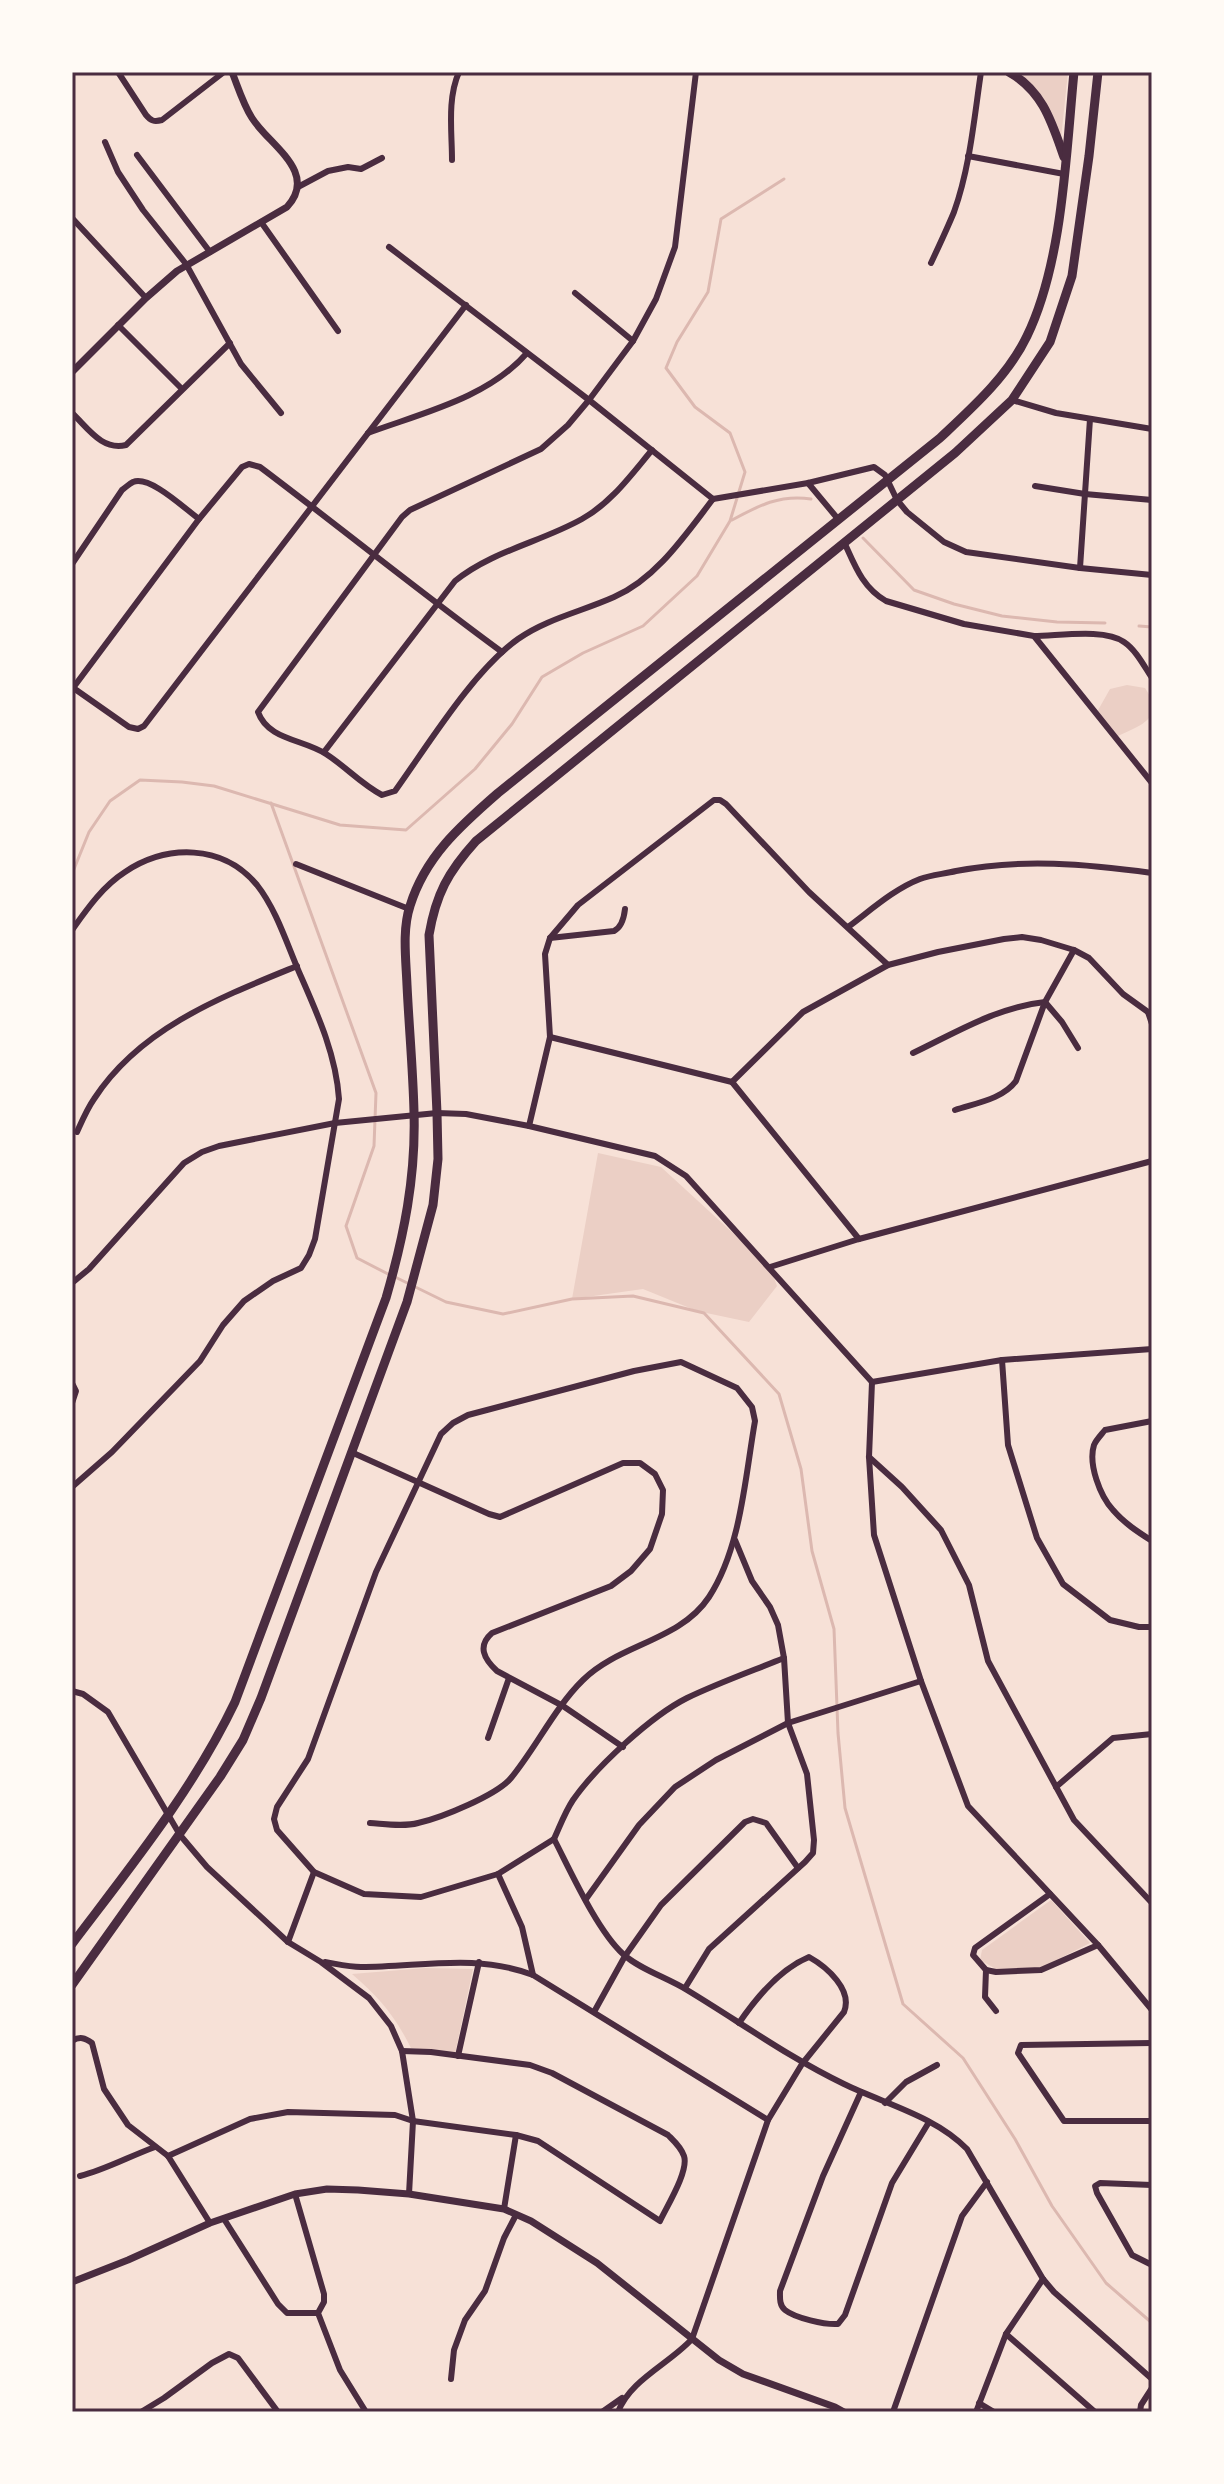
<svg xmlns="http://www.w3.org/2000/svg" width="1224" height="2484" font-family="'IBM Plex Sans',sans-serif">
	<style>
		.green { fill: #ebcfc5 }
		.lines { fill: none; stroke-linecap: round; stroke-linejoin: round }
		.stream { stroke: #dcb8b0; stroke-width: 3 }
		.minor { stroke: #4a2c40; stroke-width: 6 }
		.tertiary { stroke: #4a2c40; stroke-width: 7 }
		.primary { stroke: #4a2c40; stroke-width: 9 }
		.neatline { fill: none; stroke: #4a2c40; stroke-width: 3 }
	</style>
	<rect width="100%" height="100%" fill="#f7e1d7"/>
	<g class="green">
		<path d="M1017,72H1068L1061,139C1052,111 1041,90 1017,72Z"/>
		<path d="M1127,685L1145,688C1165,718 1142,725 1118,736L1097,712L1110,689Z"/>
		<path d="M598,1153L661,1167L770,1267L777,1286L749,1322L697,1311L643,1289L572,1299Z"/>
		<path d="M1051,1900L1090,1943L1041,1968L996,1969L980,1960L982,1950Z"/>
		<path d="M425,1968L473,1969L455,2054L411,2048C395,2016 379,1997 352,1974Z"/>
	</g>
	<g class="lines">
		<g class="stream">
			<path d="M732,520C758,506 780,494 811,499"/>
			<path d="M863,538L914,590L954,604L1002,616L1057,622L1105,623"/>
			<path d="M1139,626L1152,627"/>
			<path d="M271,803L376,1093L374,1146L346,1226L357,1258L388,1274"/>
			<path d="M72,874L89,832L110,801L140,780L182,782L214,786L340,825L406,830L475,769L512,724L542,677L583,653L643,626L697,576L730,521L745,472L730,433L695,407L666,368L677,342L708,292L721,219L784,179"/>
			<path d="M395,1277L446,1302L503,1314L572,1299L633,1296L704,1313L779,1394L801,1469L812,1551L834,1629L838,1733L845,1808L903,2004L963,2058L1015,2139L1052,2206L1106,2283L1152,2323"/>
		</g>
		<g class="minor">
			<path d="M118,72L146,115C151,121 154,122 162,120L224,72"/>
			<path d="M696,72L675,247L656,299L633,341L589,400L568,425L541,449L410,510L402,517L258,712C268,740 303,739 326,754C345,766 361,784 382,795L395,791C428,745 473,671 518,639C546,619 583,611 614,597C656,579 686,534 713,499"/>
			<path d="M105,142L118,172L143,210L186,264L241,364L281,413"/>
			<path d="M137,155L210,252"/>
			<path d="M968,156L1064,174"/>
			<path d="M452,160C452,132 447,99 459,72"/>
			<path d="M298,187L328,171L348,167L361,169L382,158"/>
			<path d="M72,218L146,298"/>
			<path d="M261,222L338,331"/>
			<path d="M389,247L589,400L713,499"/>
			<path d="M931,263C939,246 947,229 954,212C970,167 974,119 981,72"/>
			<path d="M575,293L633,341"/>
			<path d="M118,325L182,389"/>
			<path d="M1012,400L1056,413L1152,429"/>
			<path d="M72,413C88,428 102,451 126,445L230,343"/>
			<path d="M368,433C422,413 488,398 527,353"/>
			<path d="M808,483L838,519"/>
			<path d="M1035,486L1085,494L1152,500"/>
			<path d="M713,499L808,483L874,467L885,475L897,500L907,512L944,542L966,552L1080,568L1152,575"/>
			<path d="M845,544C855,566 863,588 886,601L964,624L1034,636L1152,783"/>
			<path d="M72,564L122,490C126,487 129,484 133,482C150,475 185,509 199,519"/>
			<path d="M1080,568L1090,419"/>
			<path d="M1034,636C1058,636 1105,628 1124,642C1136,650 1144,666 1152,678"/>
			<path d="M72,687L129,727L138,729L144,726L466,305"/>
			<path d="M73,688L199,519L242,467L249,464L260,467C341,528 420,592 502,652"/>
			<path d="M324,752L455,581C492,551 541,542 582,519C611,503 631,475 652,450"/>
			<path d="M296,864L409,909"/>
			<path d="M848,927C871,910 894,889 920,879C931,875 944,874 956,871C1021,858 1087,864 1152,873"/>
			<path d="M72,930C87,909 103,886 125,872C167,844 223,844 257,885C276,909 287,944 299,972C317,1013 336,1054 339,1099L315,1239L309,1255L301,1268L273,1281L244,1301L223,1325L200,1361L112,1452L72,1487"/>
			<path d="M550,938L614,931C622,927 624,918 625,909"/>
			<path d="M1148,1012L1152,1024"/>
			<path d="M550,1037L732,1082"/>
			<path d="M913,1053C955,1033 997,1007 1045,1002L1074,950"/>
			<path d="M732,1082L803,1012L888,965L938,952L1004,939L1022,937L1041,940L1074,950L1089,958L1123,994L1148,1012"/>
			<path d="M732,1082L859,1239"/>
			<path d="M955,1110C976,1103 1003,1099 1016,1081L1045,1002L1062,1022L1078,1048"/>
			<path d="M529,1126L550,1037L545,954L550,938L578,905L714,800H720L726,804L809,892L888,965"/>
			<path d="M77,1132C82,1121 87,1109 94,1099C140,1028 221,997 297,966"/>
			<path d="M770,1267L859,1239L1152,1161"/>
			<path d="M72,1283L89,1269L184,1163L202,1152L219,1146L335,1123L437,1113L466,1114L529,1126L655,1156L686,1176L872,1382"/>
			<path d="M1002,1360L1008,1445L1037,1538L1063,1584L1110,1620L1139,1627H1152"/>
			<path d="M872,1382L869,1457L874,1535L921,1681L968,1806L1098,1945L1152,2010"/>
			<path d="M872,1382L1002,1360L1152,1349"/>
			<path d="M72,1383L76,1391L72,1403"/>
			<path d="M1152,1421L1105,1430C1101,1435 1096,1440 1094,1445C1088,1464 1100,1496 1113,1510C1124,1523 1138,1532 1152,1541"/>
			<path d="M351,1452L489,1514L500,1517L623,1463H640L655,1474L663,1490L662,1514L650,1549L631,1571L611,1586L492,1633C477,1646 484,1659 497,1671L563,1706L623,1747"/>
			<path d="M869,1457L902,1487L941,1530L969,1585L988,1661L1074,1820L1152,1903"/>
			<path d="M72,1691L83,1694L108,1712L180,1835L207,1867L288,1942L321,1962L369,1998L391,2026L402,2051L413,2121L409,2194"/>
			<path d="M488,1738L509,1678"/>
			<path d="M1056,1787L1113,1738L1152,1734"/>
			<path d="M370,1823C385,1824 404,1827 418,1823C441,1818 497,1795 511,1778C535,1749 556,1706 583,1680C619,1644 680,1641 709,1597C741,1548 745,1478 755,1421L752,1407L737,1388L681,1362L634,1371L468,1415L453,1423L441,1434L376,1572L308,1759L277,1807L274,1819L277,1830L314,1872L364,1894L421,1897L498,1874L554,1839"/>
			<path d="M554,1839C571,1872 597,1930 623,1954C639,1969 668,1978 687,1990C740,2022 788,2057 844,2084C885,2104 935,2116 967,2149L1043,2279L1054,2292L1152,2379"/>
			<path d="M554,1839C560,1826 565,1812 573,1800C596,1767 651,1716 687,1698C718,1683 752,1671 784,1658"/>
			<path d="M498,1874L522,1927L533,1975"/>
			<path d="M1050,1894L975,1948L973,1955L986,1970L996,1972L1041,1970L1098,1945"/>
			<path d="M586,1899L639,1825L675,1787L716,1760L788,1723L921,1681"/>
			<path d="M288,1942L314,1872"/>
			<path d="M325,1962C337,1964 349,1967 361,1967C421,1967 475,1953 533,1975L768,2120"/>
			<path d="M986,1970L985,1997L996,2011"/>
			<path d="M685,1988L709,1949L805,1862L813,1853L814,1840L807,1774L788,1723L784,1658L778,1625L770,1607L752,1581L735,1540"/>
			<path d="M594,2012L625,1956L661,1905L745,1822L753,1819L766,1823L798,1868"/>
			<path d="M72,2041C80,2036 85,2038 92,2043L104,2089L128,2125L168,2156L210,2223"/>
			<path d="M1152,2043L1021,2045L1018,2053L1064,2121H1152"/>
			<path d="M458,2056L479,1962"/>
			<path d="M861,2092L823,2176L780,2291C780,2297 779,2305 785,2310C795,2318 825,2325 838,2324L845,2315L892,2183L929,2122"/>
			<path d="M885,2103L906,2082L937,2065"/>
			<path d="M168,2156L250,2119L288,2112L395,2115L413,2121L516,2135L538,2141L660,2221C667,2206 689,2171 684,2156C681,2147 674,2141 668,2135L552,2073L530,2065L431,2052L402,2051"/>
			<path d="M80,2176C105,2170 130,2156 155,2147"/>
			<path d="M1152,2185L1100,2183L1095,2186L1097,2193L1132,2255L1152,2265"/>
			<path d="M295,2194L324,2294V2302L318,2313L340,2370L366,2412"/>
			<path d="M504,2209L516,2135"/>
			<path d="M224,2219L278,2304L287,2313H318"/>
			<path d="M1006,2334L1095,2412"/>
			<path d="M451,2379L454,2350L465,2320L485,2291L504,2238L516,2215"/>
			<path d="M979,2403L994,2412"/>
			<path d="M141,2412L164,2398L212,2363L229,2354L238,2358L278,2412"/>
			<path d="M602,2412L622,2398"/>
			<path d="M618,2412C630,2380 669,2364 692,2339L768,2120L802,2064L844,2012C853,1990 827,1967 809,1957C780,1969 756,1998 739,2023"/>
			<path d="M893,2412L962,2216L987,2182"/>
			<path d="M976,2412L1006,2334L1043,2279"/>
			<path d="M1140,2412L1141,2405L1152,2388"/>
		</g>
		<g class="tertiary">
			<path d="M72,372L146,298L177,271L287,207C319,172 269,145 252,118C243,104 238,87 232,72"/>
			<path d="M72,2282L128,2260L210,2223L295,2194L327,2189L358,2190L409,2194L504,2209L531,2221L597,2263L719,2360L743,2374L835,2407L844,2412"/>
		</g>
		<g class="primary">
			<path d="M1009,72C1043,91 1052,123 1064,157"/>
			<path d="M72,1944C131,1866 193,1790 235,1702L386,1298C404,1236 416,1177 414,1112C413,1070 409,1027 407,985C406,960 402,930 410,906C425,857 460,826 498,793L940,438C972,408 1008,376 1027,336C1063,262 1066,153 1074,72"/>
			<path d="M72,1985L220,1777L243,1740L261,1698L407,1302L433,1205L438,1159L437,1113L429,935C436,894 448,872 476,841L955,453L1012,400L1050,342L1072,276L1089,156L1098,72"/>
		</g>
	</g>
	<rect width="1224" height="2484" fill="none" stroke="#fffaf5" stroke-width="148"/>
	<rect x="74" y="74" width="1076" height="2336" class="neatline"/>
</svg>
